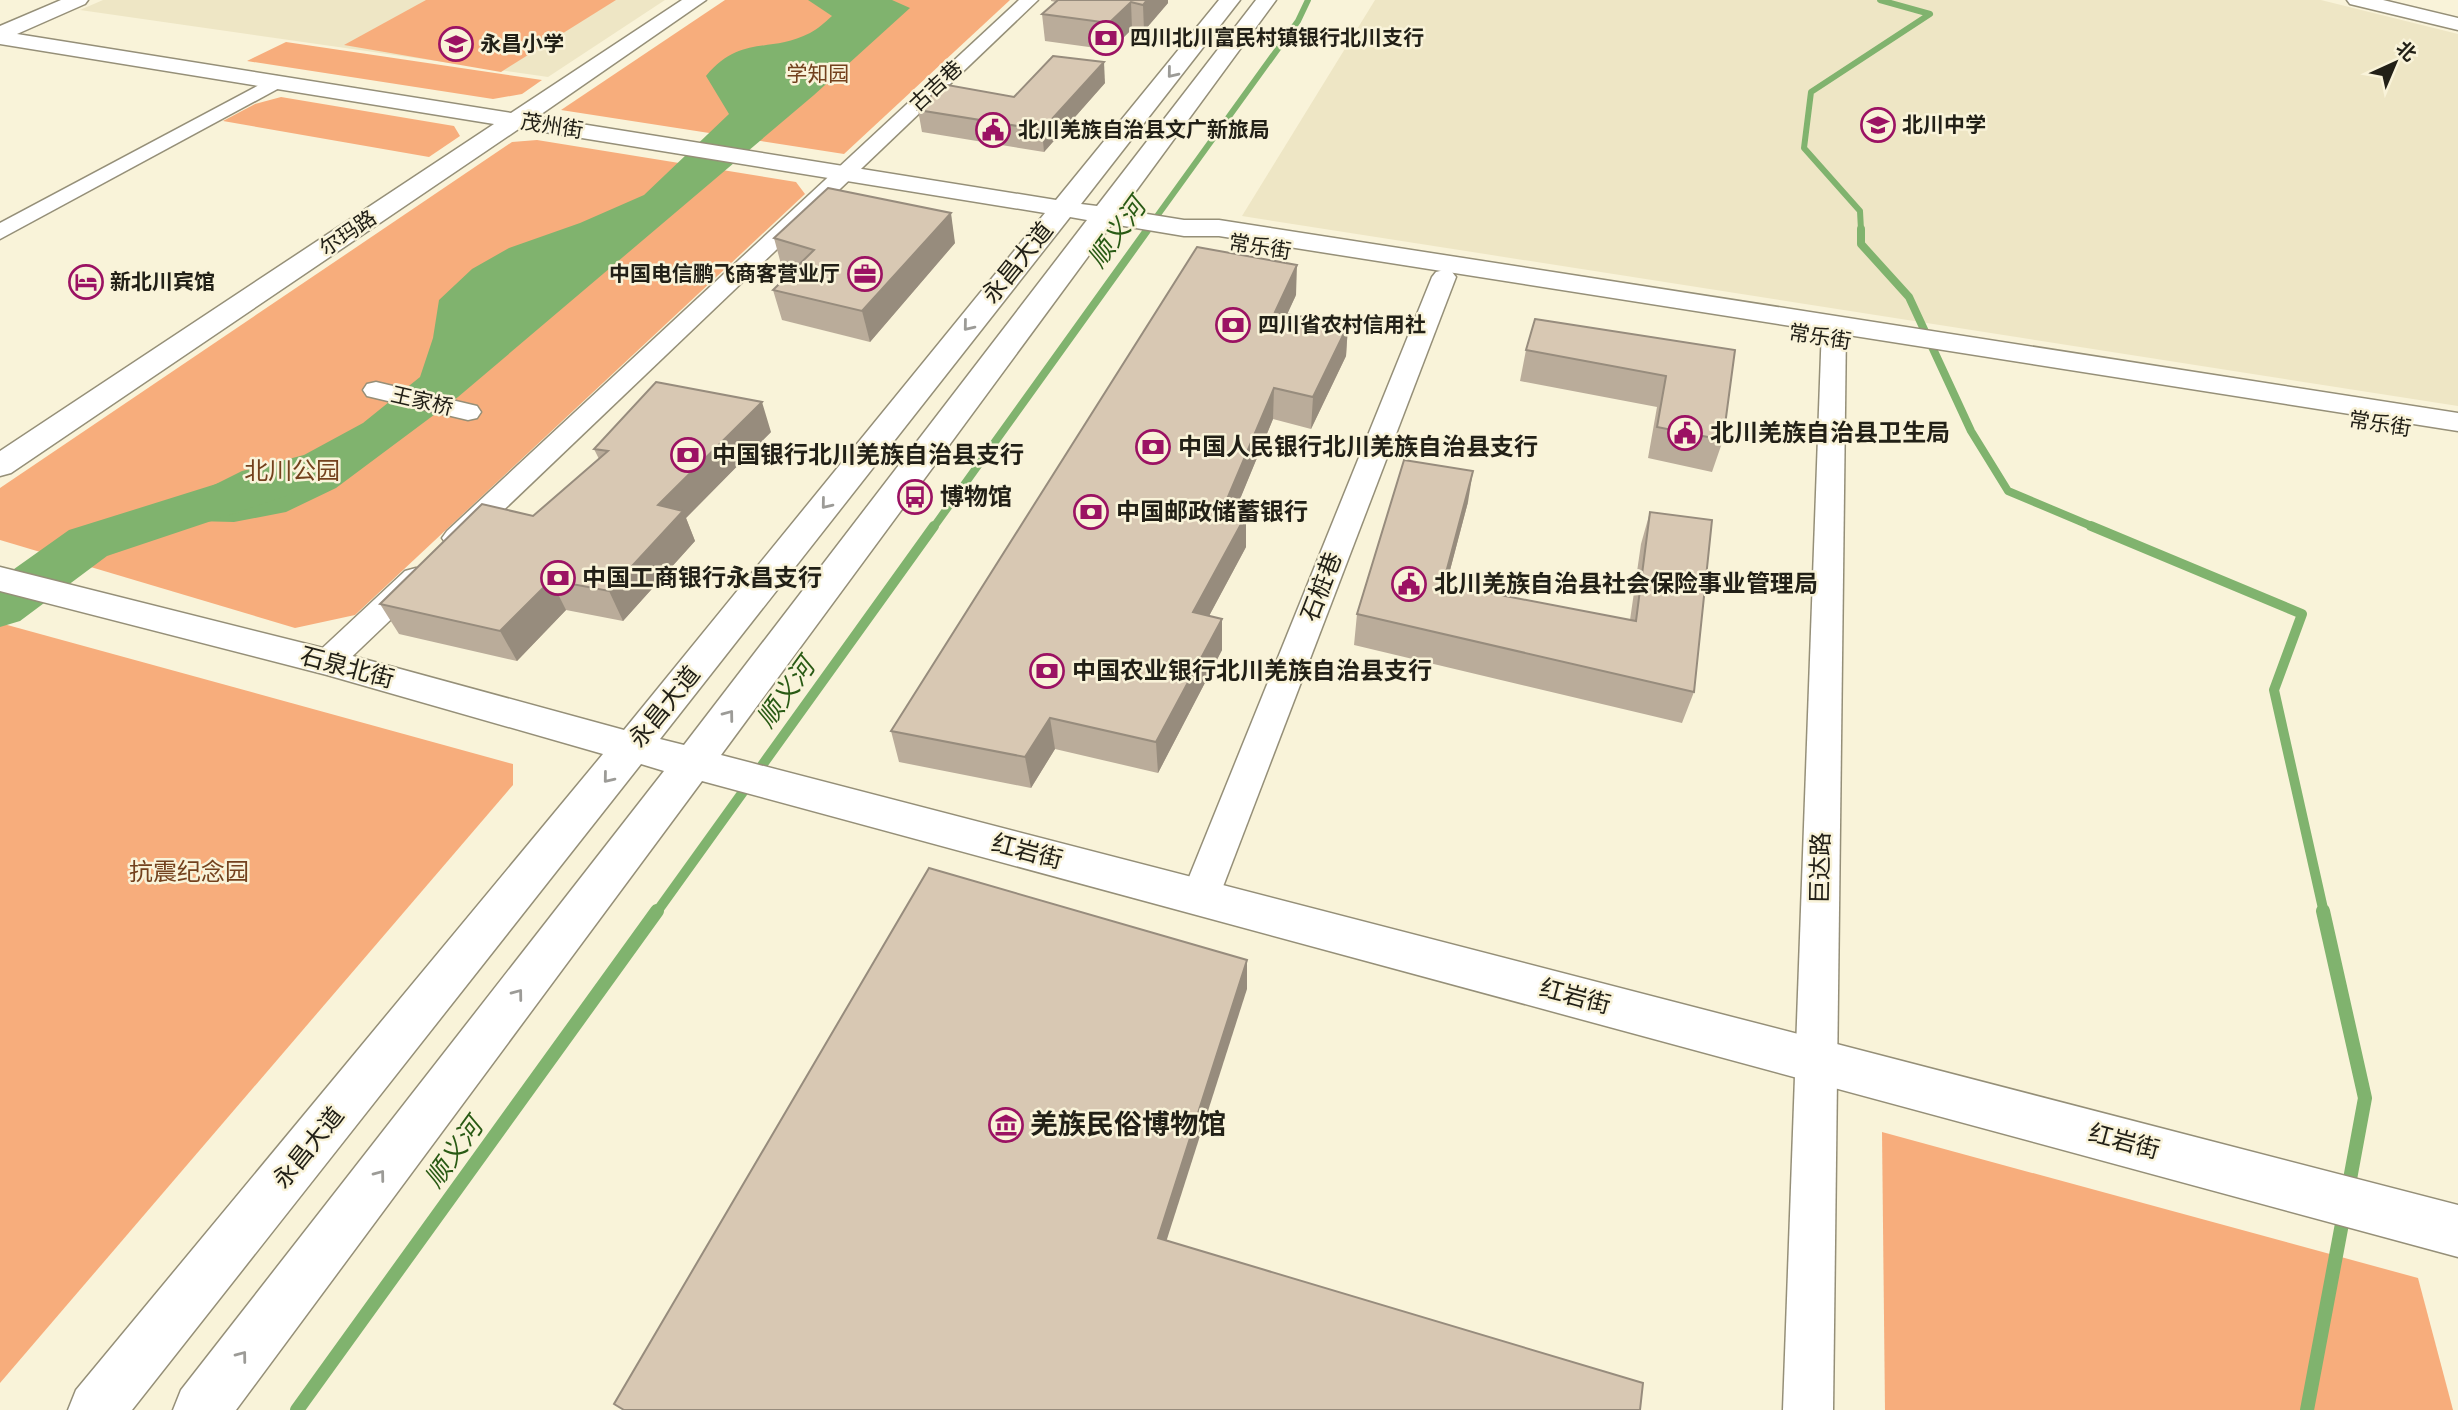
<svg xmlns="http://www.w3.org/2000/svg" width="2458" height="1410" font-family="'Source Sans 3','Noto Sans SC',sans-serif">
	<style>
		.built { fill: #eee6c5 }
		.green { fill: #f7ad7c }
		.water { fill: #80b36e }
		.lines { fill: none; stroke-linecap: round; stroke-linejoin: round }
		.stream-far3 { stroke: #80b36e; stroke-width: 6 }
		.stream-far2 { stroke: #80b36e; stroke-width: 8 }
		.stream-far1 { stroke: #80b36e; stroke-width: 10 }
		.stream { stroke: #80b36e; stroke-width: 14 }
		.river { fill: #80b36e; fill-rule: evenodd }
		.street-casing { stroke: #958f78; stroke-width: 3 }
		.secondary-casing { stroke: #958f78; stroke-width: 3 }
		.street { fill: #fff; fill-rule: evenodd }
		.secondary { fill: #fff; fill-rule: evenodd }
		.wall { fill: #baac9a }
		.shaded-wall { fill: #978c7d }
		.building { fill: #d8c8b3; stroke: #978c7d; stroke-width: 2 }
		.oneway { stroke: #9c9b97 }
		.labels { text-anchor: middle; dominant-baseline: central; stroke-width: 5; stroke-linejoin: round; paint-order: stroke }
		.far-poi-label { font-size: 21px; font-weight: bold; fill: #222017; stroke: #f9f3d9; text-anchor: start }
		.far-park-label { font-size: 21px; fill: #73411d; stroke: #f9f3d9 }
		.far-street-label { font-size: 21px; fill: #222017; stroke: #f9f3d9 }
		.street-label { font-size: 24px; fill: #222017; stroke: #f9f3d9 }
		.poi-label { font-size: 24px; font-weight: bold; fill: #222017; stroke: #f9f3d9; text-anchor: start }
		.park-label { font-size: 24px; fill: #73411d; stroke: #f9f3d9 }
		.water-label { font-size: 26px; font-style: italic; fill: #295a14; stroke: #f9f3d9 }
		.near-poi-label { font-size: 28px; font-weight: bold; fill: #222017; stroke: #f9f3d9; text-anchor: start }
	</style>
	<rect width="100%" height="100%" fill="#f9f3d9"/>
	<g class="built">
		<path d="M103,0H665L548,77L80,10Z"/>
		<path d="M1375,0H2321L2458,34V406L1242,216Z"/>
	</g>
	<g class="green">
		<path d="M426,0H616L501,72L344,45Z"/>
		<path d="M725,0H1010L844,154L561,110Z"/>
		<path d="M286,42L542,80L522,94L493,99L247,61Z"/>
		<path d="M281,97L454,126L460,136L429,157L223,121L255,104Z"/>
		<path d="M537,140L796,182L805,194L355,615L295,628L0,540V488L512,142Z"/>
		<path d="M0,623L513,764V785L0,1383Z"/>
		<path d="M1882,1132L2418,1278L2453,1410H1885Z"/>
	</g>
	<path class="water" d="M808,0H892L910,8L814,95L458,397L336,488L286,512L234,522L194,521L196,494L242,471L304,455L363,423L420,377L433,338L439,300L472,269L509,248L580,223L644,195L729,114L706,76C741,34 769,54 810,33C818,29 825,22 832,16Z"/>
	<g class="lines">
		<g class="stream-far3">
			<path d="M1147,230L1298,21L1308,0"/>
			<path d="M1861,230L1860,211L1804,148L1811,92L1930,14L1880,0"/>
		</g>
		<g class="stream-far2">
			<path d="M1861,229V244L1909,297L1971,431L2008,491L2096,528"/>
			<path d="M933,528L1148,229"/>
		</g>
		<g class="stream-far1">
			<path d="M2091,526L2302,614L2274,690L2324,913"/>
			<path d="M656,913L934,526"/>
		</g>
		<g class="stream">
			<path d="M2323,911L2365,1098L2348,1190"/>
			<path d="M297,1410L657,911"/>
			<path d="M2307,1410L2344,1213"/>
		</g>
		<path class="river" d="M274,466L292,470L300,482L292,494L107,556L20,621L0,627V579L69,530Z"/>
		<g class="street-casing">
			<g id="street">
				<path d="M1019,0H1038L467,545L457,548L447,545L442,538L447,531Z"/>
				<path d="M276,76L283,78L286,82L283,86L0,239V223Z"/>
				<path d="M1444,270L1452,272L1456,277L1219,897L1213,908L1200,913L1187,908L1181,897L1432,277L1436,272Z"/>
				<path d="M1834,319L1843,321L1846,326L1833,1410H1783L1822,326L1825,321Z"/>
				<path d="M376,382L477,406L481,412L477,418L468,420L367,396L363,390L367,384Z"/>
				<path d="M416,568L427,571L431,578L427,585L338,670L327,674L316,670L311,662L316,654L405,571Z"/>
			</g>
		</g>
		<g class="secondary-casing">
			<g id="secondary">
				<path d="M61,0H88L85,4L17,34L511,113L682,0H706L537,117L1056,200L1219,0H1240L1081,204L1097,206L1256,0H1276L1122,210L1184,220H1219L2458,413V431L1219,236H1184L1112,224L721,755L2458,1205V1257L702,781L236,1410H173L181,1390L664,771L641,764L132,1410H68L76,1390L603,754L327,675L0,591V567L327,649L624,730L1045,213L520,128L11,473L0,476V451L494,124L0,44V26ZM1070,217L1087,220L684,745L660,739Z"/>
				<path d="M2347,0H2383L2458,18V30L2350,4Z"/>
			</g>
		</g>
		<use href="#street" class="street"/>
		<use href="#secondary" class="secondary"/>
	</g>
	<g class="wall">
		<path d="M1051,0H1168V3L1144,31L1132,29L1111,50L1045,41L1042,14L1056,2L1051,1Z"/>
		<path d="M1105,83L1044,152L922,132L918,110Z"/>
		<path d="M774,238L955,243L870,342L782,320L773,290L792,271L782,268Z"/>
		<path d="M1296,295L1287,314L1348,325L1346,356L1311,429L1273,419L1234,513L1246,547L1209,616L1222,619V650L1158,773L1055,749L1031,788L899,762L891,731Z"/>
		<path d="M1526,350H1735L1723,440L1712,472L1648,458L1657,407L1520,381Z"/>
		<path d="M771,432L686,518L695,541L623,621L566,610L517,661L399,634L380,604L533,516L599,459L594,449Z"/>
		<path d="M1468,502L1446,585L1630,620L1641,544L1650,512L1694,692L1682,723L1354,645L1357,614Z"/>
	</g>
	<g class="shaded-wall">
		<path d="M1147,0H1168V3L1144,31L1143,5Z"/>
		<path d="M1131,2L1132,29L1111,50L1109,23Z"/>
		<path d="M1104,62L1105,83L1044,152L1042,130Z"/>
		<path d="M951,213L955,243L870,342L862,311Z"/>
		<path d="M1297,265L1296,295L1274,343L1275,312Z"/>
		<path d="M1348,325L1346,356L1311,429L1313,397Z"/>
		<path d="M1274,388L1273,419L1222,543V511Z"/>
		<path d="M762,402L771,432L686,518L695,541L623,621L609,591L658,505Z"/>
		<path d="M1473,471L1468,502L1438,616L1443,584Z"/>
		<path d="M1246,515V547L1194,644L1193,612Z"/>
		<path d="M551,580L566,610L517,661L500,631Z"/>
		<path d="M1222,619V650L1158,773L1156,742Z"/>
		<path d="M1050,718L1055,749L1031,788L1025,757Z"/>
		<path d="M1247,960V989L1160,1261L1158,1238Z"/>
	</g>
	<g class="building">
		<path d="M1058,0H1147L1143,5L1131,2L1109,23L1042,14Z"/>
		<path d="M1053,56L1104,62L1042,130L918,110L942,84L1014,97Z"/>
		<path d="M828,188L951,213L862,311L773,290L814,250L774,238Z"/>
		<path d="M1197,247L1297,265L1275,312L1348,325L1313,397L1274,388L1222,511L1246,515L1193,612L1222,619L1156,742L1050,718L1025,757L891,731Z"/>
		<path d="M1535,319L1735,350L1723,440L1657,427L1666,376L1526,350Z"/>
		<path d="M656,382L762,402L658,505L683,511L609,591L551,580L500,631L380,604L482,504L533,516L608,451L594,449Z"/>
		<path d="M1404,460L1473,471L1443,584L1636,621L1650,512L1712,520L1694,692L1357,614Z"/>
		<path d="M929,868L1247,960L1158,1238L1643,1383L1640,1410H624L614,1404Z"/>
	</g>
	<defs><path id="oneway-chevron" d="M-2-3.5L2.5 0L-2 3.5" fill="none" stroke-width="1.6" stroke-linecap="round" stroke-linejoin="round" transform="scale(1.75)"/></defs>
	<g class="oneway">
		<use href="#oneway-chevron" transform="translate(1172 73) rotate(129)"/>
		<use href="#oneway-chevron" transform="translate(968 326) rotate(129)"/>
		<use href="#oneway-chevron" transform="translate(826 504) rotate(129)"/>
		<use href="#oneway-chevron" transform="translate(729 715) rotate(-53)"/>
		<use href="#oneway-chevron" transform="translate(608 778) rotate(129)"/>
		<use href="#oneway-chevron" transform="translate(518 994) rotate(-53)"/>
		<use href="#oneway-chevron" transform="translate(380 1175) rotate(-53)"/>
		<use href="#oneway-chevron" transform="translate(242 1356) rotate(-53)"/>
	</g>
	<defs>
		<g id="bank-ring" transform="scale(1.75)"><circle r="9.5" fill="#f9f3d9" stroke="#9b1263" stroke-width="1.5"/><path d="M-6-4H6V4H-6ZM0-2.3a2.3 2.3 0 1 0 0 4.6a2.3 2.3 0 1 0 0-4.6Z" fill="#9b1263"/></g>
		<g id="school-ring" transform="scale(1.75)"><circle r="9.5" fill="#f9f3d9" stroke="#9b1263" stroke-width="1.5"/><path d="M0-5L7-2L0 1L-7-2ZM-4 1L0 2.5L4 1V4Q0 6-4 4Z" fill="#9b1263"/></g>
		<g id="civic-ring" transform="scale(1.75)"><circle r="9.5" fill="#f9f3d9" stroke="#9b1263" stroke-width="1.5"/><path d="M-.6-6.5H3V-4.5H.6V-3L4-1V1h2V6H-6V1h2V-1L-.6-3ZM-1.2 2.5V6h2.4V2.5Z" fill="#9b1263"/></g>
		<g id="office-ring" transform="scale(1.75)"><circle r="9.5" fill="#f9f3d9" stroke="#9b1263" stroke-width="1.5"/><path d="M-6-3h4V-5.5h4V-3h4V5H-6ZM-1-4.5V-3h2v-1.5ZM-6 0V1H6V0Z" fill="#9b1263"/></g>
		<g id="hotel-ring" transform="scale(1.75)"><circle r="9.5" fill="#f9f3d9" stroke="#9b1263" stroke-width="1.5"/><path d="M-6-4.5h1.5V1H6V5H4.5V3h-9V5H-6ZM-4 0a1.8 1.8 0 1 1 3.6 0ZM.5 0V-2.5h3Q6-2.5 6 0Z" fill="#9b1263"/></g>
		<g id="bus-ring" transform="scale(1.75)"><circle r="9.5" fill="#f9f3d9" stroke="#9b1263" stroke-width="1.5"/><path d="M-5-6H5V4H4V6H2V4H-2V6H-4V4H-5ZM-3.5-4V0h7V-4ZM-3.5 1.2v1.5H-2V1.2ZM2 1.2v1.5H3.5V1.2Z" fill="#9b1263"/></g>
		<g id="museum-ring" transform="scale(1.75)"><circle r="9.5" fill="#f9f3d9" stroke="#9b1263" stroke-width="1.5"/><path d="M0-6L6-3V-2H-6V-3ZM-5-1h2V3h-2ZM-1-1h2V3h-2ZM3-1h2V3H3ZM-6 4H6V6H-6Z" fill="#9b1263"/></g>
	</defs>
	<g fill-rule="evenodd">
		<use href="#bank-ring" x="1106" y="38"/>
		<use href="#school-ring" x="456" y="44"/>
		<use href="#school-ring" x="1878" y="125"/>
		<use href="#civic-ring" x="993" y="130"/>
		<use href="#office-ring" x="865" y="274"/>
		<use href="#hotel-ring" x="86" y="282"/>
		<use href="#bank-ring" x="1233" y="325"/>
		<use href="#civic-ring" x="1685" y="433"/>
		<use href="#bank-ring" x="1153" y="447"/>
		<use href="#bank-ring" x="688" y="455"/>
		<use href="#bus-ring" x="915" y="497"/>
		<use href="#bank-ring" x="1091" y="512"/>
		<use href="#bank-ring" x="558" y="578"/>
		<use href="#civic-ring" x="1409" y="584"/>
		<use href="#bank-ring" x="1047" y="671"/>
		<use href="#museum-ring" x="1006" y="1125"/>
	</g>
	<g class="labels">
		<g class="far-poi-label">
			<text x="1130" y="38">四川北川富民村镇银行北川支行</text>
			<text x="480" y="44">永昌小学</text>
			<text x="1902" y="125">北川中学</text>
			<text x="1018" y="130">北川羌族自治县文广新旅局</text>
			<text x="840" y="274" text-anchor="end">中国电信鹏飞商客营业厅</text>
			<text x="110" y="282">新北川宾馆</text>
			<text x="1258" y="325">四川省农村信用社</text>
		</g>
		<g class="far-park-label">
			<text x="818" y="74">学知园</text>
		</g>
		<g class="far-street-label">
			<text transform="translate(936 86) rotate(-43)">古吉巷</text>
			<text transform="translate(552 126) rotate(9)">茂州街</text>
			<text transform="translate(348 233) rotate(-34)">尔玛路</text>
			<text transform="translate(1260 247) rotate(9)">常乐街</text>
			<text transform="translate(1820 337) rotate(9)">常乐街</text>
			<text transform="translate(422 401) rotate(13)">王家桥</text>
			<text transform="translate(2380 424) rotate(9)">常乐街</text>
		</g>
		<g class="street-label">
			<text transform="translate(1018 263) rotate(-51)">永昌大道</text>
			<text transform="translate(1322 587) rotate(-69)">石桩巷</text>
			<text transform="translate(347 668) rotate(15)">石泉北街</text>
			<text transform="translate(665 707) rotate(-51)">永昌大道</text>
			<text transform="translate(1027 852) rotate(15)">红岩街</text>
			<text transform="translate(1821 868) rotate(-89)">巨达路</text>
			<text transform="translate(1575 997) rotate(15)">红岩街</text>
			<text transform="translate(2124 1142) rotate(15)">红岩街</text>
			<text transform="translate(309 1148) rotate(-51)">永昌大道</text>
		</g>
		<g class="poi-label">
			<text x="1710" y="433">北川羌族自治县卫生局</text>
			<text x="1178" y="447">中国人民银行北川羌族自治县支行</text>
			<text x="712" y="455">中国银行北川羌族自治县支行</text>
			<text x="940" y="497">博物馆</text>
			<text x="1116" y="512">中国邮政储蓄银行</text>
			<text x="582" y="578">中国工商银行永昌支行</text>
			<text x="1434" y="584">北川羌族自治县社会保险事业管理局</text>
			<text x="1072" y="671">中国农业银行北川羌族自治县支行</text>
		</g>
		<g class="park-label">
			<text x="292" y="471">北川公园</text>
			<text x="189" y="872">抗震纪念园</text>
		</g>
		<g class="water-label">
			<text transform="translate(1117 233) rotate(-54)">顺义河</text>
			<text transform="translate(786 693) rotate(-54)">顺义河</text>
			<text transform="translate(454 1153) rotate(-54)">顺义河</text>
		</g>
		<g class="near-poi-label">
			<text x="1030" y="1125">羌族民俗博物馆</text>
		</g>
	</g>
	<g transform="translate(2395 63) rotate(44)" stroke="#f9f3d9" stroke-width="5" paint-order="stroke">
	<path d="M0-5L12 26L0 18L-12 26Z" fill="#222017"/>
	<text y="-10" font-size="19" font-weight="bold" text-anchor="middle" fill="#222017">北</text>
	</g>
</svg>
